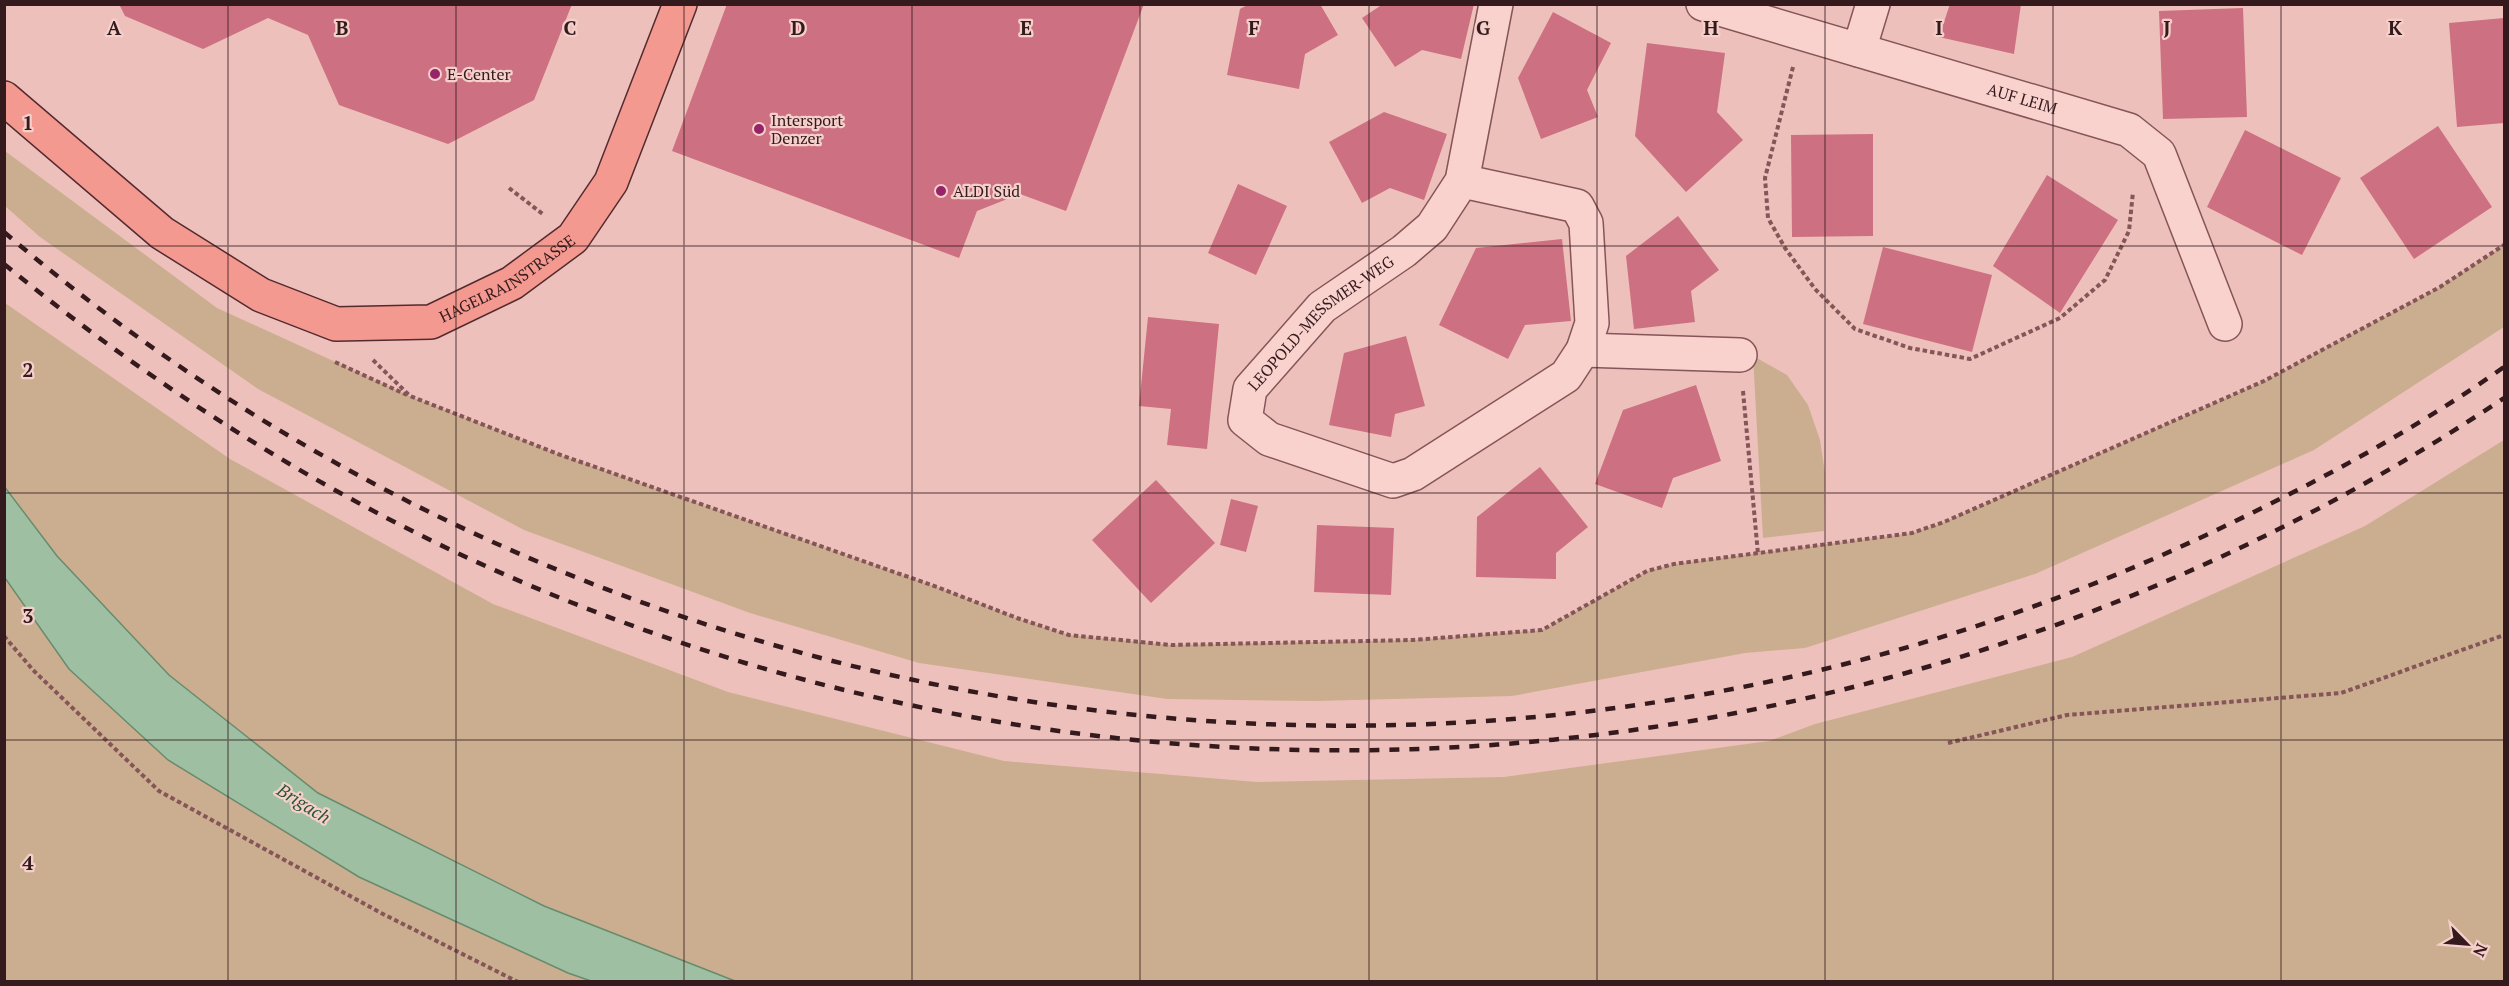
<svg xmlns="http://www.w3.org/2000/svg" width="2509" height="986" font-family="'PT Serif',serif">
	<style>
		.green { fill: #cbae8f }
		.water { fill: #9fbfa2; stroke: #678c6d; stroke-width: 1.5 }
		.building { fill: #cd7081 }
		.lines { fill: none; stroke-linecap: round; stroke-linejoin: round }
		.minor-casing { stroke: #855558; stroke-width: 36 }
		.major-casing { stroke: #522a2f; stroke-width: 36 }
		.path { stroke: #855558; stroke-width: 4; stroke-dasharray: 4.5 3; stroke-linecap: butt }
		.minor { stroke: #f9d2ce; stroke-width: 33 }
		.major { stroke: #f49990; stroke-width: 33 }
		.rail { stroke: #341a1d; stroke-width: 4.5; stroke-dasharray: 10 10; stroke-linecap: butt }
		.grid { fill: none; stroke: #341a1d; stroke-width: 1.5; stroke-opacity: 0.55 }
		.poi-dot { fill: #952469; stroke: #f5cfca; stroke-width: 2 }
		.labels { text-anchor: middle; dominant-baseline: central; stroke-width: 4.5; stroke-linejoin: round; paint-order: stroke }
		.poi-label { font-size: 16px; fill: #341a1d; stroke: #f5cfca; text-anchor: start }
		.street-label { font-size: 16px; fill: #341a1d; stroke: #f5cfca }
		.water-label { font-size: 18px; font-style: italic; fill: #295437; stroke: #f5cfca }
		.grid-label { font-size: 20px; text-anchor: middle; font-weight: bold; fill: #341a1d; stroke: #f5cfca; stroke-width: 4.5; stroke-linejoin: round; paint-order: stroke }
	</style>
	<rect width="100%" height="100%" fill="#eec0bb"/>
	<g class="green">
		<path d="M5,151L217,308L410,396L558,454L937,587L1017,618L1069,635L1171,645L1413,640L1542,630L1647,571L1674,564L1912,533L1944,522L2264,381L2440,287L2504,245V327L2314,450L2035,574L1805,648L1745,653L1512,696L1315,701L1167,699L919,663L750,613L524,530L258,389L40,237L5,206Z"/>
		<path d="M5,303L230,459L493,604L728,692L1004,761L1257,782L1504,777L1769,741L1815,724L2072,657L2365,526L2504,440V981H735L544,906L318,793L169,675L57,556L5,486Z"/>
		<path d="M1753,356L1787,375L1808,405L1820,440L1825,473L1824,531L1763,538Z"/>
		<path d="M4,578L69,669L568,973L591,981H5Z"/>
	</g>
	<path class="water" d="M4,486L57,556L169,675L318,793L544,906L735,981H591L568,973L359,877L168,760L69,669L5,578Z"/>
	<g class="building">
		<path d="M119,4H572L534,100L448,144L339,105L308,35L268,18L203,49L125,16Z"/>
		<path d="M727,4H1144L1066,211L1020,194L977,211L959,258L672,151Z"/>
		<path d="M1249,4H1320L1338,35L1305,54L1299,89L1227,75L1240,9Z"/>
		<path d="M1383,4H1474L1461,59L1422,50L1395,67L1362,18Z"/>
		<path d="M1950,4H2021L2014,54L1939,37Z"/>
		<path d="M2243,8L2247,117L2163,119L2159,11Z"/>
		<path d="M1553,12L1611,43L1587,90L1598,117L1541,139L1518,78Z"/>
		<path d="M2504,18V123L2457,127L2449,23Z"/>
		<path d="M1647,43L1725,53L1717,112L1743,140L1686,192L1635,136Z"/>
		<path d="M1384,112L1447,134L1424,200L1390,188L1362,203L1329,142Z"/>
		<path d="M2438,126L2492,207L2414,259L2360,178Z"/>
		<path d="M2245,130L2341,178L2302,255L2207,207Z"/>
		<path d="M1873,134V236L1792,237L1791,135Z"/>
		<path d="M2047,175L2118,220L2060,313L1993,266Z"/>
		<path d="M1238,184L1287,206L1256,275L1208,253Z"/>
		<path d="M1678,216L1719,270L1691,291L1695,322L1634,329L1626,256Z"/>
		<path d="M1562,239L1571,321L1525,325L1508,359L1439,325L1476,248Z"/>
		<path d="M1883,247L1992,275L1972,352L1863,324Z"/>
		<path d="M1148,317L1219,324L1207,449L1167,445L1171,409L1139,406Z"/>
		<path d="M1406,336L1425,406L1395,414L1391,437L1329,425L1344,353Z"/>
		<path d="M1696,385L1721,461L1673,478L1662,508L1595,484L1623,410Z"/>
		<path d="M1540,467L1588,527L1556,553V579L1476,577L1477,517Z"/>
		<path d="M1156,480L1215,543L1151,603L1092,540Z"/>
		<path d="M1231,499L1258,506L1246,552L1220,545Z"/>
		<path d="M1317,525L1394,528L1391,595L1314,592Z"/>
	</g>
	<g class="lines">
		<g class="minor-casing">
			<g id="minor">
				<path id="s1" d="M1703,4L2129,130L2159,154L2225,324"/>
				<path d="M1859,50L1873,4"/>
				<path id="s2" d="M1462,181L1577,206L1586,223L1592,323L1583,350L1566,376L1413,474L1393,481L1269,439L1245,420L1250,389L1322,307L1404,251L1432,227L1462,181L1496,4"/>
				<path d="M1583,350L1740,355"/>
			</g>
		</g>
		<g class="major-casing">
			<g id="major">
				<path id="s3" d="M4,98L162,233L261,295L336,324L431,322L512,283L573,238L611,182L680,4"/>
			</g>
		</g>
		<g class="path">
			<path d="M1793,67L1765,178L1768,218L1785,248L1815,289L1855,329L1910,348L1970,359L2060,318L2105,280L2129,231L2133,192"/>
			<path d="M509,188L544,215"/>
			<path d="M373,360L410,396L558,454L937,587L1017,618L1069,635L1171,645L1413,640L1542,630L1647,571L1674,564L1912,533L1944,522L2264,381L2440,287L2504,245"/>
			<path d="M335,362L407,395"/>
			<path d="M1743,391L1758,554"/>
			<path d="M4,636L33,670L159,791L381,913L518,982"/>
			<path d="M1948,743L2067,715L2341,693L2504,635"/>
		</g>
		<use href="#minor" class="minor"/>
		<use href="#major" class="major"/>
		<g class="rail">
			<path d="M4,232C617,756 1496,877 2223,527C2321,480 2416,429 2504,367"/>
			<path d="M4,264C157,389 327,497 508,576C1160,861 1913,793 2504,398"/>
		</g>
	</g>
	<path class="grid" d="M228,4V982M456,4V982M684,4V982M912,4V982M1140,4V982M1369,4V982M1597,4V982M1825,4V982M2053,4V982M2281,4V982M4,246H2504M4,493H2504M4,740H2504"/>
	<g class="poi-dot">
		<circle cx="435" cy="74" r="6"/>
		<circle cx="759" cy="129" r="6"/>
		<circle cx="941" cy="191" r="6"/>
	</g>
	<g class="labels">
		<g class="poi-label">
			<text x="447" y="74">E-Center</text>
			<text x="771" y="120">Intersport<tspan x="771" dy="18">Denzer</tspan></text>
			<text x="953" y="191">ALDI Süd</text>
		</g>
		<g class="street-label">
			<text stroke="none"><textPath href="#s1" startOffset="333">AUF LEIM</textPath></text>
			<text stroke="none"><textPath href="#s3" startOffset="588">HAGELRAINSTRASSE</textPath></text>
			<text stroke="none"><textPath href="#s2" startOffset="790">LEOPOLD-MESSMER-WEG</textPath></text>
		</g>
		<g class="water-label">
			<text transform="translate(304 803) rotate(32)">Brigach</text>
		</g>
	</g>
	<g class="grid-label">
		<text x="114" y="35">A</text>
		<text x="342" y="35">B</text>
		<text x="570" y="35">C</text>
		<text x="798" y="35">D</text>
		<text x="1026" y="35">E</text>
		<text x="1254" y="35">F</text>
		<text x="1483" y="35">G</text>
		<text x="1711" y="35">H</text>
		<text x="1939" y="35">I</text>
		<text x="2167" y="35">J</text>
		<text x="2395" y="35">K</text>
		<text x="28" y="130">1</text>
		<text x="28" y="377">2</text>
		<text x="28" y="623">3</text>
		<text x="28" y="870">4</text>
	</g>
	<rect width="2509" height="986" fill="none" stroke="#341a1d" stroke-width="12"/>
	<g transform="translate(2467 944) rotate(115)" stroke="#f5cfca" stroke-width="4.5" paint-order="stroke">
	<path d="M0-4.5L10 22L0 15L-10 22Z" fill="#341a1d"/>
	<text y="-9" font-size="16" font-weight="bold" text-anchor="middle" fill="#341a1d">N</text>
	</g>
</svg>
